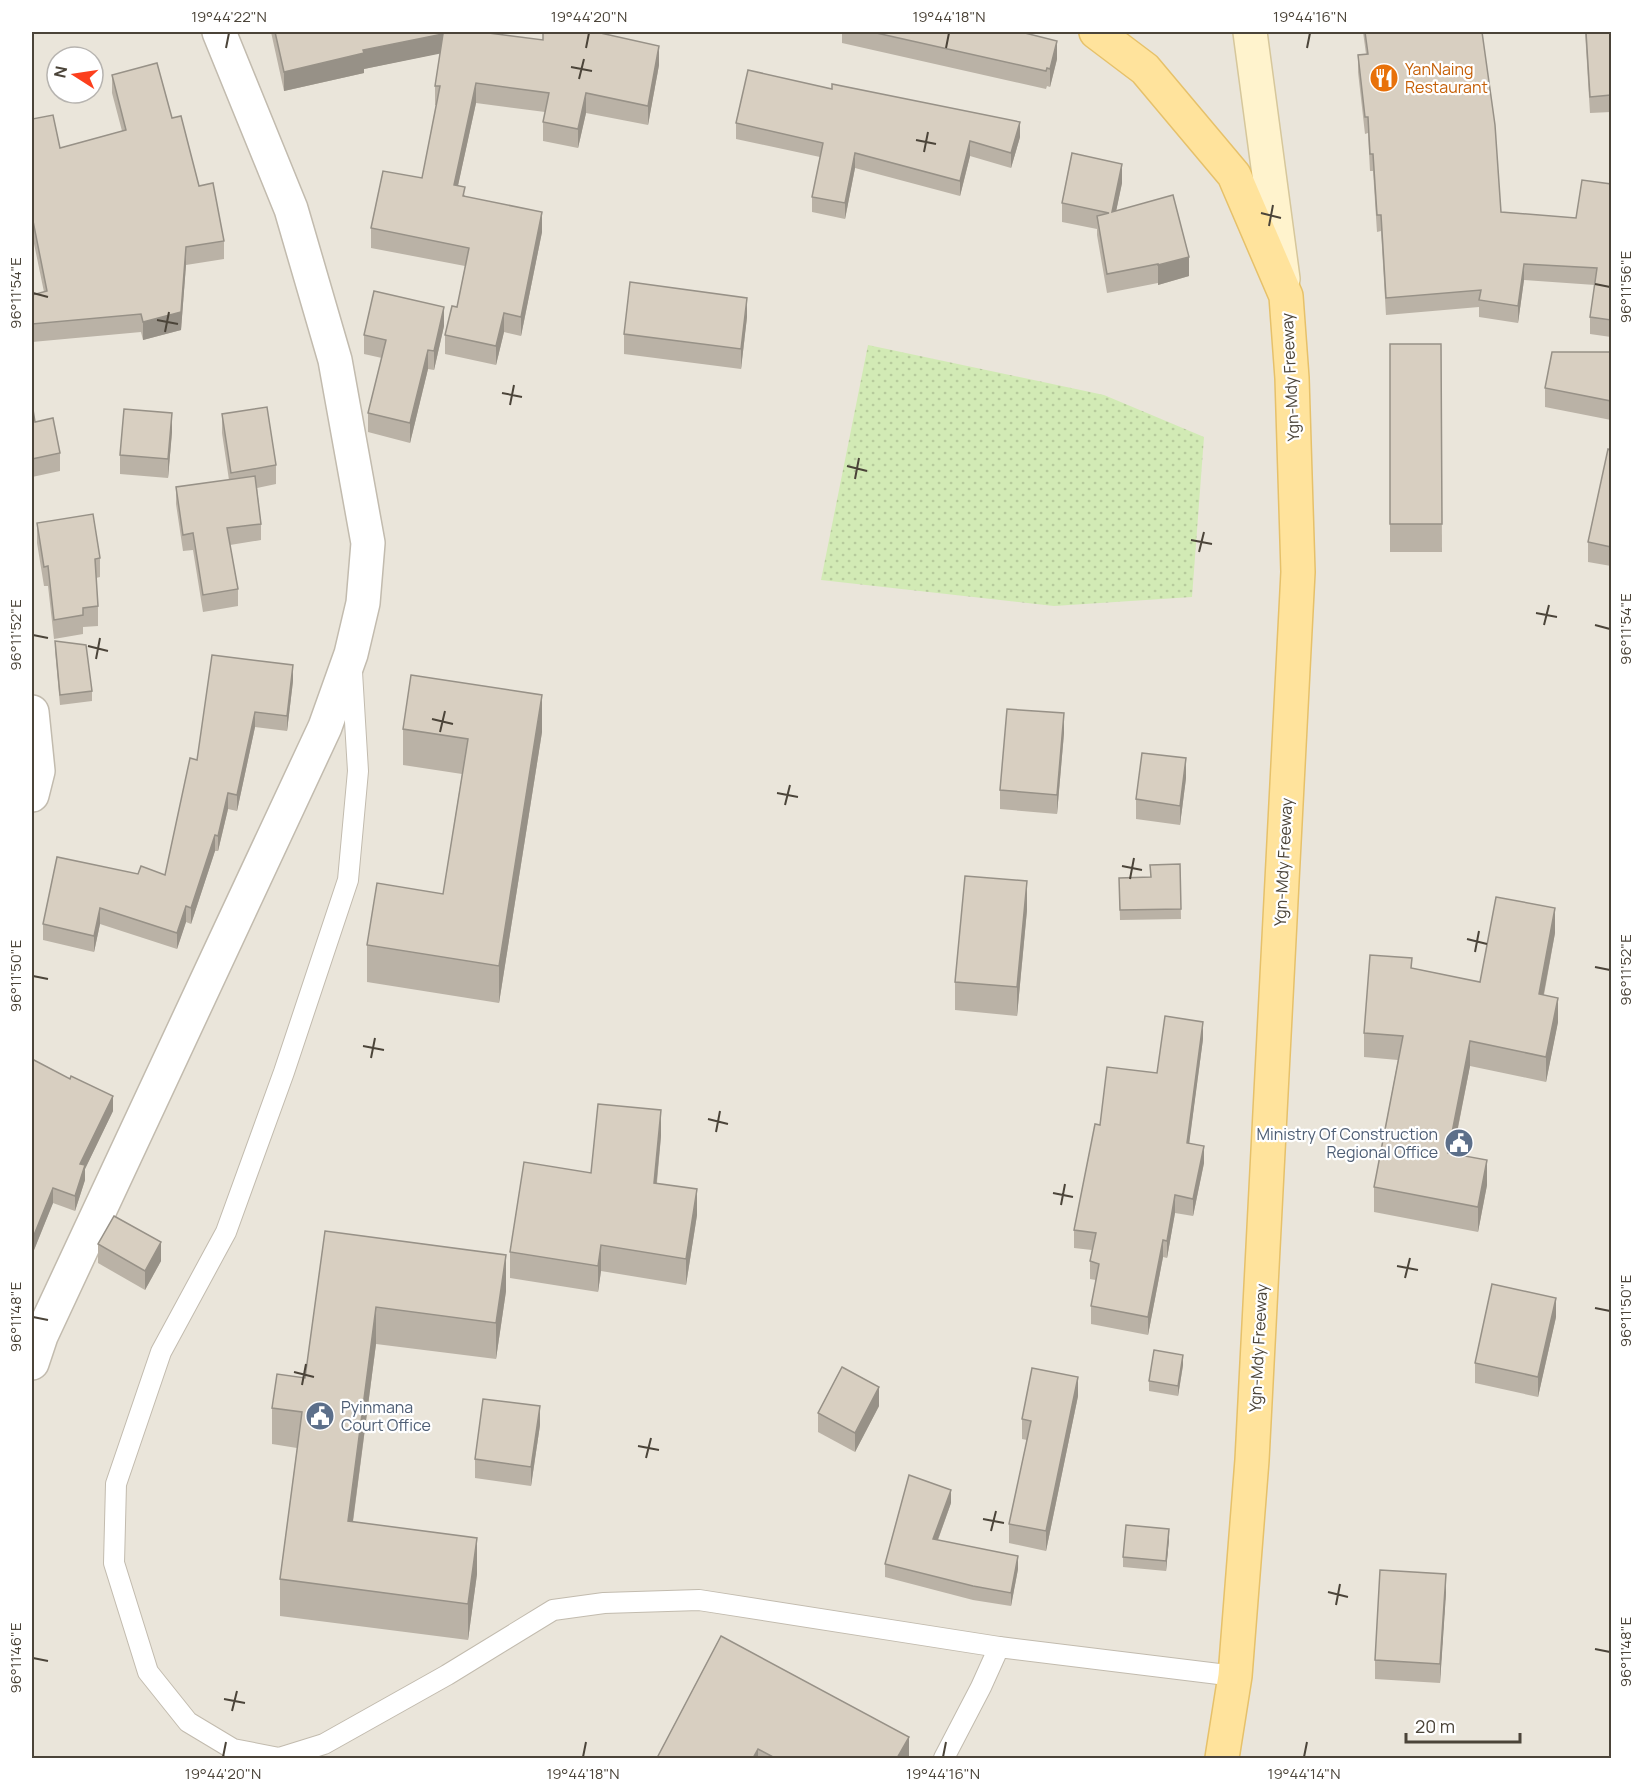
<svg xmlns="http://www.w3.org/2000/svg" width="1643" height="1790" font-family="Manrope,sans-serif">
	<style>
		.residential { fill: #eae5da; fill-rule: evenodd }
		.park { fill: url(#park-dots) }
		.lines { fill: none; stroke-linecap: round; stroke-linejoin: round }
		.service-casing { stroke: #c2bbae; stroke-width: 22 }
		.minor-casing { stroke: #c2bbae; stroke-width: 36 }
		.secondary-casing { stroke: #d6c79b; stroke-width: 36 }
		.primary-casing { stroke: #e6c16a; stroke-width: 36 }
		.service { stroke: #fff; stroke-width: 20 }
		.minor { stroke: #fff; stroke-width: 33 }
		.secondary { stroke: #fff3cd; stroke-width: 33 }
		.primary { stroke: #ffe39c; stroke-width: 33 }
		.wall { fill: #bab2a6 }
		.shaded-wall { fill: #979187 }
		.building { fill: #d8cfc1; stroke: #979187; stroke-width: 1.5 }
		.ticks { fill: none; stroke: #4b4439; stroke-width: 2 }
		.labels { text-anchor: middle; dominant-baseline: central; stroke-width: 4.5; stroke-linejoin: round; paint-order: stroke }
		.food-label { font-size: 16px; fill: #c56008; stroke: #fff; text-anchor: start }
		.street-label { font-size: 16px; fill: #4b4439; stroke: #fff }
		.service-label { font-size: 16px; fill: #4e5e75; stroke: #fff; text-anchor: end }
		.neatline { fill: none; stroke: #4b4439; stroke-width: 2 }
		.ticks-label { font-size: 15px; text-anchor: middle; fill: #4b4439 }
	</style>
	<defs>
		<pattern id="park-dots" width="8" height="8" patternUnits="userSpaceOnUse" patternTransform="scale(1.5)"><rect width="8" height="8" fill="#d2eab5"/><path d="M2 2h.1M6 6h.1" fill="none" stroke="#b6ca9c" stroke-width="1.8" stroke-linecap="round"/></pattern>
	</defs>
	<rect width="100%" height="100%" fill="#f6f3ec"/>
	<path class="residential" d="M32,32H1611V1758H32ZM57,57H93V93H57Z"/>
	<path class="park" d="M868,345L1104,395L1204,437L1192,597L1054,606L821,580Z"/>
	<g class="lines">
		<g class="service-casing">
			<g id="service">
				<path d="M352,672L358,771L348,880L284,1072L226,1232L161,1352L116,1484L114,1563L148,1672L188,1722L233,1749L279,1758L324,1744L447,1675L553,1610L604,1603L699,1600L999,1647"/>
				<path d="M944,1758L981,1687L999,1647L1235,1676"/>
			</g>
		</g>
		<g class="minor-casing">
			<g id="minor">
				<path d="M32,712L38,771L32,795"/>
				<path d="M32,1363L41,1336L325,727L351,654L363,603L368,543L335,360L291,209L219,32"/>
			</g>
		</g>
		<g class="secondary-casing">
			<path id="secondary" d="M1250,32L1283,279"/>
		</g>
		<g class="primary-casing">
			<path id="primary" d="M1096,32L1145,69L1234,175L1286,296L1292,378L1298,572L1252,1460L1235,1676L1222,1758"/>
		</g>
		<use href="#service" class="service"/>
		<use href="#minor" class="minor"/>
		<use href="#secondary" class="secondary"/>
		<use href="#primary" class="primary"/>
	</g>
	<g class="wall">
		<path d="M271,32H483L659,65L648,125L586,113L578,148L543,141V122L545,112L476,103L458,185L465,196L542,232L521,336L504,332L496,365L445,354V335L457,307L465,266L371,248V228L422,178L436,105H435V86L440,53L364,69V73L284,91Z"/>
		<path d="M842,32H1021L1057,59L1050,87L1047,86L1046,89L842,43Z"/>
		<path d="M1363,32H1506L1482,34L1501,212L1576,218L1611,184V337L1590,334V317L1595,285L1524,280L1518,323L1479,317V307L1386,315L1381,231L1377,232L1373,171H1370L1368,133L1365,134L1358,72V55L1366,54Z"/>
		<path d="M1585,32H1611V112L1590,113Z"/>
		<path d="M112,75L172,118L199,186L224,241V259L186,265L181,330L143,340L141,332L32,342V295L44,292L32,234V119L60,148L122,131L112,93Z"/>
		<path d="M736,123L1020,137L1011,168L970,156L960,196L855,168L845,219L812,212V197L820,157L736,139Z"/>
		<path d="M1122,183L1116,211L1189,276L1158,285V283L1107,293L1097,235V229L1062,222V203Z"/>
		<path d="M747,317L741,369L624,354V334Z"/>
		<path d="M444,326L434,370L428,369L410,443L368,432V413L382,358L364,354V335Z"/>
		<path d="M1390,344H1441L1442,552H1390Z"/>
		<path d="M1611,352V420L1545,407V388Z"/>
		<path d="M32,403L35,422L60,453V471L32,477Z"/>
		<path d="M222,414L276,465V484L257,488L261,524V540L230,545L238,589V606L203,612L193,550L183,551L176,504V487L229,480L222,433Z"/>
		<path d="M172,432L168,478L120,474V455Z"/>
		<path d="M1611,450V566L1588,562V542Z"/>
		<path d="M37,523L100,558V577L96,578L98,606V626L83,627V634L54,639L48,586H44L37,543Z"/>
		<path d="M55,641L92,691V701L60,705L55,650Z"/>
		<path d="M293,681L287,731L255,727L237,811L228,809L218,851H215L191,924L186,922L177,949L100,924L94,952L43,940V924L138,874L165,875L197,760Z"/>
		<path d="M403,729L542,732L499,1003L367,982V945L443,894L462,774L403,765Z"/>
		<path d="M1064,733L1057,814L1000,809V790Z"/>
		<path d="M1186,778L1180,825L1136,819V799Z"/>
		<path d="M1180,864L1181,919L1120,920L1119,878L1150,877Z"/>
		<path d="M1027,910L1017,1016L955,1010V982Z"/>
		<path d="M1555,933L1544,995L1558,1022L1546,1082L1470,1066L1453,1154L1487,1185L1478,1232L1374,1212V1187L1398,1060L1364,1057V1033L1412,968L1480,982Z"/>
		<path d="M1203,1039L1189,1143L1204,1163L1193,1216L1175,1213L1167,1258L1163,1257L1148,1335L1091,1324V1306L1096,1280L1090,1279V1261L1092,1250L1074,1248V1230L1100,1125L1157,1073Z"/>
		<path d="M32,1059L113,1111L85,1169V1180L75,1211L53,1203L32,1255Z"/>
		<path d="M661,1136L657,1183L697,1215L686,1285L601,1271L598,1292L510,1278V1252L591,1173Z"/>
		<path d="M325,1231L506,1291L496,1359L376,1344L353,1522L477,1574L468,1640L280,1616V1579L297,1448L272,1444V1408L305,1378Z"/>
		<path d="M98,1244L161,1261L145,1290L98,1263Z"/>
		<path d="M1556,1317L1538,1397L1475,1383V1363Z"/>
		<path d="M1183,1365L1178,1396L1149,1391V1381Z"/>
		<path d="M1078,1396L1046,1551L1009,1543V1524L1027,1440L1022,1439V1419Z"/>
		<path d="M879,1406L855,1452L818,1432V1413Z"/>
		<path d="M540,1425L531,1486L475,1478V1459Z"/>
		<path d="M951,1503L938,1540L1018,1569L1011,1606L973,1600L885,1577V1564Z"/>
		<path d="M1169,1539L1166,1571L1123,1567V1557Z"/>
		<path d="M1446,1593L1440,1683L1375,1679V1660Z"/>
		<path d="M721,1636L909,1758H657Z"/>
	</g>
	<g class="shaded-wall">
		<path d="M443,34V53L364,69V73L284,91V72L363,50Z"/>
		<path d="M1057,41V59L1050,87V69Z"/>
		<path d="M659,46V65L648,125V106Z"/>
		<path d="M476,83V103L454,204V185Z"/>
		<path d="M586,93V113L578,148V129Z"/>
		<path d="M1020,122V137L1011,168V153Z"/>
		<path d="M970,141V156L960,196V181Z"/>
		<path d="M855,153V168L845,219V203Z"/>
		<path d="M1122,164V183L1112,231V212Z"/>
		<path d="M542,212V232L521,336V317Z"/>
		<path d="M186,247V265L181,330L143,340V322Z"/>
		<path d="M1189,257V276L1158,285V265Z"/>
		<path d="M1524,264V280L1518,323V306Z"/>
		<path d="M747,298V317L741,369V349Z"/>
		<path d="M444,307V326L434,370V351Z"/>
		<path d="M504,313V332L496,365V346Z"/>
		<path d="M428,350V369L410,443V423Z"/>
		<path d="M172,413V432L168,478V459Z"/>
		<path d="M293,665V681L287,731V716Z"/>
		<path d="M542,695V732L499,1003V966Z"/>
		<path d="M255,712V727L237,811V795Z"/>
		<path d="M1064,713V733L1057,814V795Z"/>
		<path d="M1186,758V778L1180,825V806Z"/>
		<path d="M228,793V809L218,851V836Z"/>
		<path d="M215,835V851L191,924V908Z"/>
		<path d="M1027,881V910L1017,1016V987Z"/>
		<path d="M186,906V922L177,949V933Z"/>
		<path d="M100,908V924L94,952V936Z"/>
		<path d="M1555,908V933L1539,1019V994Z"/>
		<path d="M1558,998V1022L1546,1082V1057Z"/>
		<path d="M1203,1022V1039L1187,1160V1143Z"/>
		<path d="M1470,1041V1066L1448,1177V1153Z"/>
		<path d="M113,1096V1111L85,1169V1180L75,1211V1196L80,1164Z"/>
		<path d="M661,1110V1136L654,1209V1183Z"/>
		<path d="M1204,1146V1163L1193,1216V1199Z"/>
		<path d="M1487,1160V1185L1478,1232V1207Z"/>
		<path d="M53,1188V1203L32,1255V1240Z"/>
		<path d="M697,1189V1215L686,1285V1259Z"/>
		<path d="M1175,1195V1213L1167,1258V1241Z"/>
		<path d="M1163,1240V1257L1148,1335V1317Z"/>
		<path d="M161,1242V1261L145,1290V1271Z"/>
		<path d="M601,1245V1271L598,1292V1266Z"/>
		<path d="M506,1255V1291L496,1359V1323Z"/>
		<path d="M1556,1298V1317L1538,1397V1377Z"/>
		<path d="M376,1307V1344L348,1558V1521Z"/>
		<path d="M1183,1355V1365L1178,1396V1386Z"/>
		<path d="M1078,1377V1396L1046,1551V1531Z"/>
		<path d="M879,1387V1406L855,1452V1433Z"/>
		<path d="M540,1406V1425L531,1486V1467Z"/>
		<path d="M951,1490V1503L933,1553V1539Z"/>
		<path d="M1169,1529V1539L1166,1571V1561Z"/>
		<path d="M477,1538V1574L468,1640V1604Z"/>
		<path d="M1018,1556V1569L1011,1606V1593Z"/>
		<path d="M1446,1574V1593L1440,1683V1664Z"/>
		<path d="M909,1737V1758H897Z"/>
		<path d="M758,1749V1758H753Z"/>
	</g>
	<g class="building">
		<path d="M275,32H481L543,40V32H596L659,46L648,106L586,93L578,129L543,122L549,93L476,83L454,185L465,187L463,196L542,212L521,317L504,313L496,346L445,335L452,306L457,307L469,248L371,228L383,171L422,178L440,86H435L443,34L363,50L364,53L284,72Z"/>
		<path d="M872,32H1021L1057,41L1050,69L1047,68L1046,71Z"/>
		<path d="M1365,32H1482L1495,125L1501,212L1576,218L1582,180L1611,184L1610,204H1611V320L1590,317L1597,268L1524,264L1518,306L1479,300L1481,290L1386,298L1381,215H1377L1373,154H1370L1368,117H1365L1358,55L1368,54Z"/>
		<path d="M1586,32H1611V95L1590,97Z"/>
		<path d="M157,63L172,118L181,116L199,186L213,183L224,241L186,247L181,312L143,322L141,314L32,324V295L47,291L32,216V119L53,115L60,148L126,130L112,75Z"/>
		<path d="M748,70L832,89V84L1020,122L1011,153L970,141L960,181L855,153L845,203L812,197L823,143L736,123Z"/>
		<path d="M1072,153L1122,164L1112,212L1173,195L1189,257L1158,265V264L1107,274L1097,216L1109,213L1062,203Z"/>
		<path d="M630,282L747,298L741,349L624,334Z"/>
		<path d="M374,291L444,307L434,351L428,350L410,423L368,413L386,340L364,335Z"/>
		<path d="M1390,344H1441L1442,524H1390Z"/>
		<path d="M1552,352H1611V401L1545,388Z"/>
		<path d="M32,403L35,422L53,418L60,453L32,459Z"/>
		<path d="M267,407L276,465L231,473L222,414Z"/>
		<path d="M124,409L172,413L168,459L120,455Z"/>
		<path d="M1608,449L1611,450V547L1588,542Z"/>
		<path d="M255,476L261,524L227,528L238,589L203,595L193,533L183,535L176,487Z"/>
		<path d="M93,514L100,558L95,559L98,606L83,608V615L54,620L48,566L44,567L37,523Z"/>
		<path d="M55,641L86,645L92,691L60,695Z"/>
		<path d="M212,655L293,665L287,716L255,712L237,795L228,793L218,836L215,835L191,908L186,906L177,933L100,908L94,936L43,924L57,857L138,874L141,866L165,875L190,758L197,760Z"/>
		<path d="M411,675L542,695L499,966L367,945L377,883L443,894L468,739L403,729Z"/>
		<path d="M1007,709L1064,713L1057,795L1000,790Z"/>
		<path d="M1142,753L1186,758L1180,806L1136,799Z"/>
		<path d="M1180,864L1181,909L1120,910L1119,878L1151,877L1150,865Z"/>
		<path d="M965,876L1027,881L1017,987L955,982Z"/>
		<path d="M1496,897L1555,908L1539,994L1558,998L1546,1057L1470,1041L1448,1153L1487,1160L1478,1207L1374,1187L1403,1036L1364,1033L1370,955L1412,958L1411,968L1480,982Z"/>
		<path d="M1165,1016L1203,1022L1187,1143L1204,1146L1193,1199L1175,1195L1167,1241L1163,1240L1148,1317L1091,1306L1099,1264L1090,1261L1096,1233L1074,1230L1095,1124L1100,1125L1107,1067L1157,1073Z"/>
		<path d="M32,1059L70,1079L71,1076L113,1096L80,1164L85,1165L75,1196L53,1188L32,1240Z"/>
		<path d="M598,1104L661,1110L654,1183L697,1189L686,1259L601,1245L598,1266L510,1252L524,1162L591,1173Z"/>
		<path d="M114,1216L161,1242L145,1271L98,1244Z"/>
		<path d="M325,1231L506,1255L496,1323L376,1307L348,1521L477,1538L468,1604L280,1579L302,1412L272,1408L277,1374L305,1378Z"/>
		<path d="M1492,1284L1556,1298L1538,1377L1475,1363Z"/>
		<path d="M1154,1350L1183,1355L1178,1386L1149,1381Z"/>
		<path d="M842,1367L879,1387L855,1433L818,1413Z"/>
		<path d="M1032,1368L1078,1377L1046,1531L1009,1524L1031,1421L1022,1419Z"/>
		<path d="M483,1399L540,1406L531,1467L475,1459Z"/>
		<path d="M909,1475L951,1490L933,1539L1018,1556L1011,1593L973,1586L885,1564Z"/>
		<path d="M1126,1525L1169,1529L1166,1561L1123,1557Z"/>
		<path d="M1380,1570L1446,1574L1440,1664L1375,1660Z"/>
		<path d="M721,1636L909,1737L897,1758H775L758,1749L753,1758H657Z"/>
	</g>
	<path class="ticks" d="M226,48L229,33M586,48L589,33M946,48L949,33M1307,48L1310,33M571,67L592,71M579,79L584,59M916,140L936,144M924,152L928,132M1261,213L1281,218M1269,226L1273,205M1595,284L1610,287M33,293L48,297M157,320L178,324M165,332L169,312M502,393L522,397M510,405L514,385M847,466L867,471M855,479L859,458M1191,540L1212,544M1199,552L1204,532M1536,613L1557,617M1544,625L1549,605M1595,625L1610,629M33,635L48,638M88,646L108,651M96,659L100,638M432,719L453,724M440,732L445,711M777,793L798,797M785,805L790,785M1122,866L1142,870M1130,879L1134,858M1467,939L1487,944M1475,952L1479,931M1595,967L1610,970M33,976L48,979M363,1046L384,1050M371,1058L375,1038M708,1119L728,1124M716,1132L720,1111M1053,1193L1073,1197M1061,1205L1065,1184M1397,1266L1418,1270M1405,1278L1410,1258M1595,1308L1610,1311M33,1317L48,1320M294,1372L314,1377M302,1385L306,1364M638,1446L659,1450M646,1458L651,1438M983,1519L1004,1523M991,1531L996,1511M1328,1592L1348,1597M1336,1605L1340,1584M1595,1649L1610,1652M33,1658L48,1661M224,1699L245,1703M232,1711L237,1691M223,1757L226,1742M583,1757L586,1742M943,1757L946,1742M1304,1757L1307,1742"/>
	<defs>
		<g id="restaurant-disc" transform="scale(1.5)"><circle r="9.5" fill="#e8710a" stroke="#fff"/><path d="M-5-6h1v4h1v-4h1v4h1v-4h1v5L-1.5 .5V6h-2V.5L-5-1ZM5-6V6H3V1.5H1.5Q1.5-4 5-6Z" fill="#fff"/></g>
		<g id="civic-disc" transform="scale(1.5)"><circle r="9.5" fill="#5c6f8a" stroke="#fff"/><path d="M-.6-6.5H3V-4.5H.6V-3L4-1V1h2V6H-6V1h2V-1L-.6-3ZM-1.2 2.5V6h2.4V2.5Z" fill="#fff"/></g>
	</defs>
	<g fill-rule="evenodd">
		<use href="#restaurant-disc" x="1384" y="78"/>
		<use href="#civic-disc" x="1459" y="1143"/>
		<use href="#civic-disc" x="320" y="1416"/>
	</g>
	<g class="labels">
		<g class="food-label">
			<text x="1405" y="69">YanNaing<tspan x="1405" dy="18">Restaurant</tspan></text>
		</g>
		<g class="street-label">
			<text transform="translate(1290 377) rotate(-93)">Ygn-Mdy Freeway</text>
			<text transform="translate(1283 862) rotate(-87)">Ygn-Mdy Freeway</text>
			<text transform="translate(1258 1348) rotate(-87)">Ygn-Mdy Freeway</text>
		</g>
		<g class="service-label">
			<text x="1438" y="1134">Ministry Of Construction<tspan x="1438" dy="18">Regional Office</tspan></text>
			<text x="341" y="1407" text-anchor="start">Pyinmana<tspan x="341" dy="18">Court Office</tspan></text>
		</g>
	</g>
	<rect width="1643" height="1790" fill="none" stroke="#ffffff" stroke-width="66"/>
	<g transform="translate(75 75) rotate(282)"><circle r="28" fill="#ffffff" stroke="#b7b4b0" stroke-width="1.5"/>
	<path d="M0-4.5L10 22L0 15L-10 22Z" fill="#fc3f1d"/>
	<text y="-9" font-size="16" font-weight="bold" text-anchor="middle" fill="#4b4439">N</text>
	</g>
	<path d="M1406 1733v9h114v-9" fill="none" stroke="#4b4439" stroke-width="3"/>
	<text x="1415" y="1733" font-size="18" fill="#4b4439" stroke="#ffffff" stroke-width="4.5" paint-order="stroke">20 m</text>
	<rect x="33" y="33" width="1577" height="1724" class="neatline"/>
	<g class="ticks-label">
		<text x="229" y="22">19°44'22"N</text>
		<text x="589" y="22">19°44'20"N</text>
		<text x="949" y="22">19°44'18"N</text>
		<text x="1310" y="22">19°44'16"N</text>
		<text transform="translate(1626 287) rotate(-90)" y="5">96°11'56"E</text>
		<text transform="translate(16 293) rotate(-90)" y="5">96°11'54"E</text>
		<text transform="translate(1626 629) rotate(-90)" y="5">96°11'54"E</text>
		<text transform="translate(16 635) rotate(-90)" y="5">96°11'52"E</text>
		<text transform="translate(1626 970) rotate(-90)" y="5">96°11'52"E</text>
		<text transform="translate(16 976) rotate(-90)" y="5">96°11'50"E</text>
		<text transform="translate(1626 1311) rotate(-90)" y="5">96°11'50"E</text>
		<text transform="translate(16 1317) rotate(-90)" y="5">96°11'48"E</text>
		<text transform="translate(1626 1652) rotate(-90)" y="5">96°11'48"E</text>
		<text transform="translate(16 1658) rotate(-90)" y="5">96°11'46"E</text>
		<text x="223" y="1779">19°44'20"N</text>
		<text x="583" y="1779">19°44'18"N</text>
		<text x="943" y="1779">19°44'16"N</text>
		<text x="1304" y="1779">19°44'14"N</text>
	</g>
</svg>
